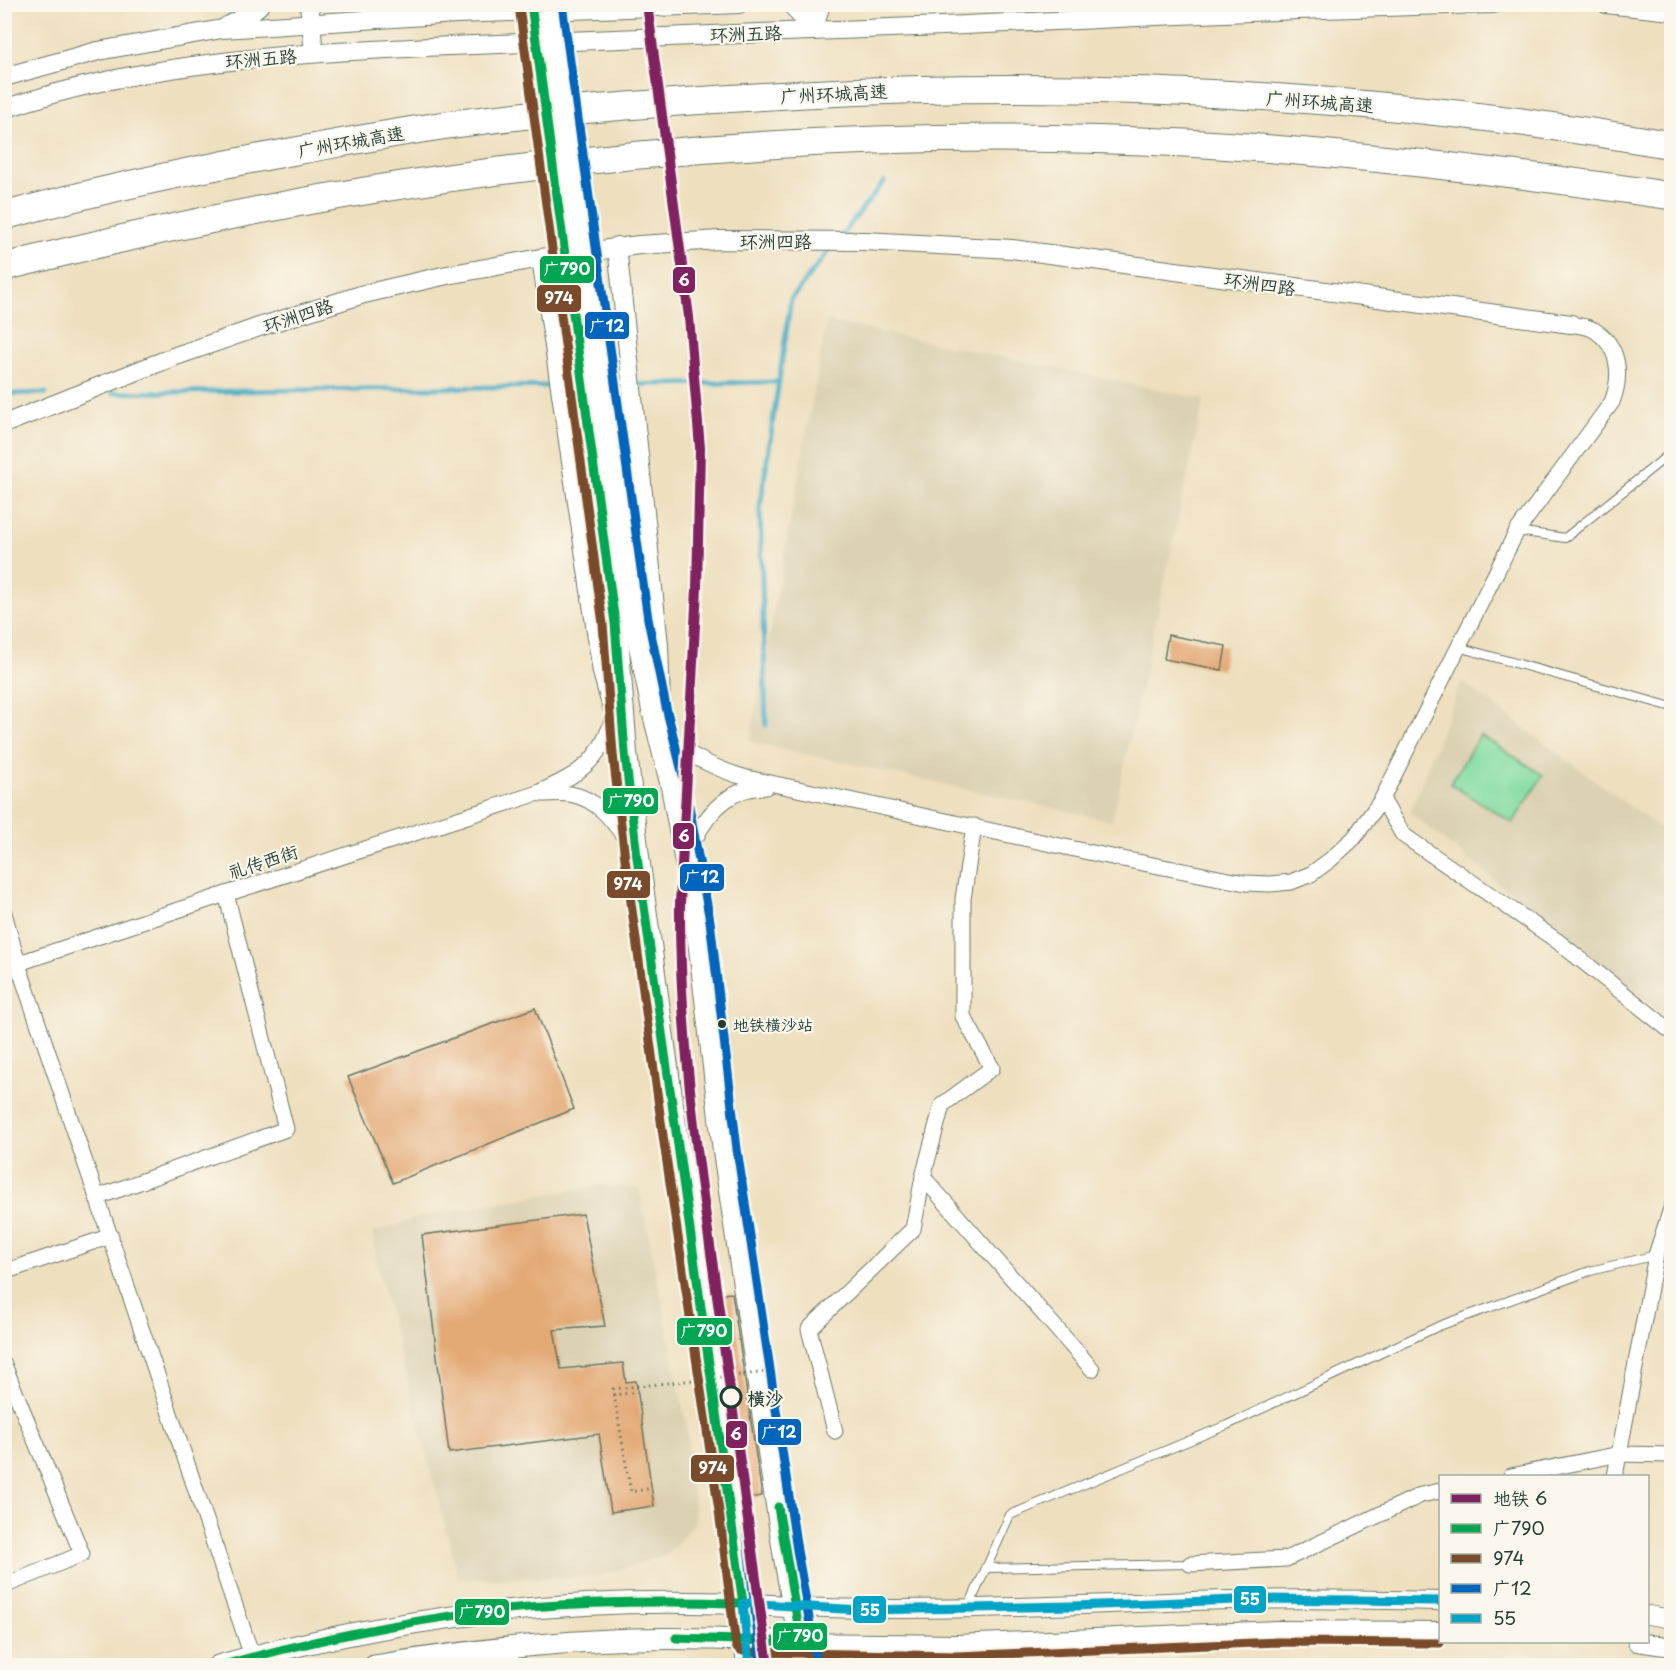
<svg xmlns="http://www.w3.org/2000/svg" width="1676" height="1670" font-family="'Playpen Sans','LXGW WenKai TC',sans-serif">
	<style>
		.built { fill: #dcd1b2 }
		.green { fill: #86dda2; stroke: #528d6b; stroke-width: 1.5 }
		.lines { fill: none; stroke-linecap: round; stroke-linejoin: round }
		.stream { stroke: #44acc3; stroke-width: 5 }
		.building { fill: #e3a975 }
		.service-casing { stroke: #677664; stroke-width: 10 }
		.minor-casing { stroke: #677664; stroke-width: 17 }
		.tertiary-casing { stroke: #677664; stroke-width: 20 }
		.secondary-casing { stroke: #677664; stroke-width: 23 }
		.primary-casing { stroke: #677664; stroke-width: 26 }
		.motorway-casing { stroke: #677664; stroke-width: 29 }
		.path { stroke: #677664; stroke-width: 3; stroke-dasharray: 1.5 4.5; stroke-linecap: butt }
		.service { stroke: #fff; stroke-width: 8 }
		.minor { stroke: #fff; stroke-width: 15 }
		.tertiary { stroke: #fff; stroke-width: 18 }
		.secondary { stroke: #fff; stroke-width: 21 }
		.primary { stroke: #fff; stroke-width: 24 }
		.motorway { stroke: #fff; stroke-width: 27 }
		.primary-bridge-casing { stroke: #677664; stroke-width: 26; stroke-linecap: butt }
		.path-bridge { stroke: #677664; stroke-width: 3; stroke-dasharray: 1.5 4.5; stroke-linecap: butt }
		.primary-bridge { stroke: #fff; stroke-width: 24 }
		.bus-1-casing { stroke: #fbf7ec; stroke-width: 14 }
		.bus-2-casing { stroke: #fbf7ec; stroke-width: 14 }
		.bus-3-casing { stroke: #fbf7ec; stroke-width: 14 }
		.bus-4-casing { stroke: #fbf7ec; stroke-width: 14 }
		.bus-1 { stroke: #00a651; stroke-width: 9 }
		.bus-2 { stroke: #7a4b2a; stroke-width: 9 }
		.bus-3 { stroke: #0065bd; stroke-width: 9 }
		.bus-4 { stroke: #02a4c6; stroke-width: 9 }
		.metro-1-casing { stroke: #fbf7ec; stroke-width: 15 }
		.metro-1 { stroke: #80225f; stroke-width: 10 }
		.bus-dot { fill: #1f3d34; stroke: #fbf7ec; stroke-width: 2 }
		.stop-dot { fill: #fbf7ec; stroke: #1f3d34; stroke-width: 3 }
		.labels { text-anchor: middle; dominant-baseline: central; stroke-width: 4.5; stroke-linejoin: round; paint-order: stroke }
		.bus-label { font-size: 16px; fill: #1f3d34; stroke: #fbf7ec; text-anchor: start }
		.street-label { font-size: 18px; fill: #1f3d34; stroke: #fbf7ec }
		.stop-label { font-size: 18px; font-weight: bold; fill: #1f3d34; stroke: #fbf7ec; text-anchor: start }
		.line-badge { stroke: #fbf7ec; stroke-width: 2 }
		.badge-label { font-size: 16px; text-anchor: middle; font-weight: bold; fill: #fff }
	</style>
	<rect width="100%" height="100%" fill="#fbf7ec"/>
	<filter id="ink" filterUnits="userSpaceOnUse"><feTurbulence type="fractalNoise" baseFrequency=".0167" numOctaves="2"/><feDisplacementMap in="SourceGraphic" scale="12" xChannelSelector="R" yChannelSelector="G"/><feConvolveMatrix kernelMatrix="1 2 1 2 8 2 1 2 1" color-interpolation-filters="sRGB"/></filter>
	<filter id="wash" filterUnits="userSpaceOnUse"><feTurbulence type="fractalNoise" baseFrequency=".008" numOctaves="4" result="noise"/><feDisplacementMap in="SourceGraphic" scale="24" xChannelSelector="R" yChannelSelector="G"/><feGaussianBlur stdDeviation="1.35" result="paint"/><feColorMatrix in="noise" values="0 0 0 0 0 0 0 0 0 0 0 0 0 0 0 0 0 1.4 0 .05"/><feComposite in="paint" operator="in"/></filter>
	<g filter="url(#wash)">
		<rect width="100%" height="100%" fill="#eedfbe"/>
		<g class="built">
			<path d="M827,321L1204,399L1112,821L750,742Z"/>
			<path d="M1461,681L1671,837V1021L1410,813Z"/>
			<path d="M600,1185L639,1188L687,1428L695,1522L668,1554L596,1577L459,1579L376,1260L373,1233L423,1216Z"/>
		</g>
		<path class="green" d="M1480,735L1543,775L1513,823L1450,784Z"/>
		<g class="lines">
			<g class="stream">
				<path d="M840,237L884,182"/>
				<path d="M609,385L779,382"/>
				<path d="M112,393L558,386"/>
				<path d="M4,394L46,393"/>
				<path d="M766,725L760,508L791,299L834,244"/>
			</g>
		</g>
		<g id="blocks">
			<g class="building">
				<path d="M1168,635L1226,646L1222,670L1164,659Z"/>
				<path d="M535,1008L574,1109L393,1183L348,1077Z"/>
				<path d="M583,1214L605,1326L554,1330L561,1369L623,1363L626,1382L636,1381L654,1506L611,1512L599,1434L449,1453L422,1235Z"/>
				<path d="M732,1293L762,1496L744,1499L713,1295Z"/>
			</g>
		</g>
	</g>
	<g filter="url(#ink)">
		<use href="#blocks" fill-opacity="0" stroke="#677664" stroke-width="1.5"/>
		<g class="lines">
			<g class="service-casing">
				<g id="service">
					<path d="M1517,531L1565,538L1672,452"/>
					<path d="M1458,647L1672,707"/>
					<path d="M985,1568L1190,1564"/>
					<path d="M969,1606L1010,1515L1227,1425L1439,1326L1590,1271L1656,1255"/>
				</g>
			</g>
			<g class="minor-casing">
				<g id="minor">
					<path d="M662,738C689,754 716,770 747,778L1102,855L1245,883L1270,884L1291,882L1311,874L1330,860L1354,838L1382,799L1517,531L1612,402C1622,376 1620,346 1594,330C1588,326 1578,326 1571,324"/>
					<path d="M541,794C551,794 561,793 570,794C601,799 617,827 634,851"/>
					<path d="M1382,799L1403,835L1556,940L1672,1032"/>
					<path d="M688,855C701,820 725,787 766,787"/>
					<path d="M4,913L18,964L252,1656"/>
					<path d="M4,968L226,894L535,794C583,773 603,760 616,707"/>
					<path d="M923,1177L1092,1369"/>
					<path d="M98,1197L286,1129L226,894"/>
					<path d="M4,1272L111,1236"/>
					<path d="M4,1365L82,1554L4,1586"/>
					<path d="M835,1431L809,1329L913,1229L923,1177L942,1105L992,1068L963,1016V899L974,826"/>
					<path d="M1511,1476L1620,1454L1672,1455"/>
					<path d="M1615,1476L1656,1255L1672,1206"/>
					<path d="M1190,1564L1286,1559L1421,1495L1440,1491"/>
				</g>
			</g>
			<g class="tertiary-casing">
				<g id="tertiary">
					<path d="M309,4L314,53"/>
					<path d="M791,4L813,31"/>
					<path d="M1606,4L1672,11"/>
					<path d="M227,26L248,15L261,4"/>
					<path d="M813,31L821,4"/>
					<path d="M4,77L98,51L222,29L456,14L739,4"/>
					<path d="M4,109C147,60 301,53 450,46C570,40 690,35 810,31C1038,24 1266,8 1494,4"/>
					<path d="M617,246L659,645L661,703"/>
					<path d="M541,258L602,672L615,719"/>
					<path d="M4,424L173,357L262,326L364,294L447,275L541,258L639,245L720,240L864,241L1012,249L1571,324"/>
					<path d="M795,1607C919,1612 1043,1606 1167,1602C1258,1598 1350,1599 1440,1601"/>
					<path d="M1648,1615L1672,1619"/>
					<path d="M801,1642L957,1644L1277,1630L1440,1631"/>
					<path d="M1637,1642L1672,1647"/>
					<path d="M861,1666L887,1643"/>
				</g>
			</g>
			<g class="secondary-casing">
				<g id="secondary">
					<path d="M218,1666C406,1613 600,1592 795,1607"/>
					<path d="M374,1666C459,1652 547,1642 633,1639C689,1637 745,1640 801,1642"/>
				</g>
			</g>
			<g class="primary-casing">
				<g id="primary">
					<path d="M636,621L654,710L673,786L698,923L725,1151L785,1552L805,1666"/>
					<path d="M615,623L625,753L637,857L676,1141L731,1509L749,1666"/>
				</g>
			</g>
			<g class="motorway-casing">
				<g id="motorway">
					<path d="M4,216C102,189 202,168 301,150C362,139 423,127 485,120C591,107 698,100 805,94C1094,79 1385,95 1672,145"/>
					<path d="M4,267C389,169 788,122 1185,143C1348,152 1510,172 1672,196"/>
				</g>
			</g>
			<path class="path" d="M638,1392L614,1395L631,1492L652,1488"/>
			<use href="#service" class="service"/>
			<use href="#minor" class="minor"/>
			<use href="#tertiary" class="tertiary"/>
			<use href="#secondary" class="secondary"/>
			<use href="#primary" class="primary"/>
			<use href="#motorway" class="motorway"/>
			<g class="primary-bridge-casing">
				<g id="primary-bridge">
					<path d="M531,4L615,623"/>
					<path d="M550,4L594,313L636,621"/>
				</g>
			</g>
			<path class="path-bridge" d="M614,1395L613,1389L776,1371"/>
			<use href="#primary-bridge" class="primary-bridge"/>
			<g class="bus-1-casing">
				<g id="bus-1">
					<path d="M676,1638L801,1642L778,1507"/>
					<path d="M220,1666C321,1638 424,1616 529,1607C600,1601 672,1601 743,1603L637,857L625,753L615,623L531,4"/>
				</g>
			</g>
			<g class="bus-2-casing">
				<path id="bus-2" d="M519,6L603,624L613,754L625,859L664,1143L719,1511L736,1646L740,1650L747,1652L958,1656L1277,1642L1440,1643"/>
			</g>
			<g class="bus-3-casing">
				<g id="bus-3">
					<path d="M562,4L648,619L666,707L685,784L710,921L737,1149L797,1550L817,1664"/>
					<path d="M746,1528L761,1665"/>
				</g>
			</g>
			<g class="bus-4-casing">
				<path id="bus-4" d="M749,1666L743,1603L861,1610L1073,1606L1263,1599L1440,1601"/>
			</g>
			<use href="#bus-1" class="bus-1"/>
			<use href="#bus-2" class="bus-2"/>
			<use href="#bus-3" class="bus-3"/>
			<use href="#bus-4" class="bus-4"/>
			<g class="metro-1-casing">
				<path id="metro-1" d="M647,4L689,317L700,448L697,588L680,903C679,1024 695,1141 712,1260C731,1395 749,1530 768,1666"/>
			</g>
			<use href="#metro-1" class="metro-1"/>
		</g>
	</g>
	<circle class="bus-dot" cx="722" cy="1024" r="5"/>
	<circle class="stop-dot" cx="731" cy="1397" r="10"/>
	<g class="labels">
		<g class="bus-label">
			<text x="733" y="1024">地铁横沙站</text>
		</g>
		<g class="street-label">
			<text transform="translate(746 33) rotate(-2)">环洲五路</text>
			<text transform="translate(261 58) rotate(-5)">环洲五路</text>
			<text transform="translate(834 93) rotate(-3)">广州环城高速</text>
			<text transform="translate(1320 101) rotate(4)">广州环城高速</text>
			<text transform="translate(351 141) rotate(-10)">广州环城高速</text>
			<text x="776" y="240">环洲四路</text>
			<text transform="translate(1260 283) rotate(8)">环洲四路</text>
			<text transform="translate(298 315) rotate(-18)">环洲四路</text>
			<text transform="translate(263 861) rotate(-18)">礼传西街</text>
		</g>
		<g class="stop-label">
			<text x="747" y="1397">横沙</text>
		</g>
	</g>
	<g class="line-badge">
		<rect x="539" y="255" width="56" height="29" rx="6" fill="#00a651"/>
		<rect x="672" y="266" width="24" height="28" rx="6" fill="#80225f"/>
		<rect x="536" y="284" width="46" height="29" rx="6" fill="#7a4b2a"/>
		<rect x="584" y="311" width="46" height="29" rx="6" fill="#0065bd"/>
		<rect x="602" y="787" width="57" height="28" rx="6" fill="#00a651"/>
		<rect x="672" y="822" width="23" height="28" rx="6" fill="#80225f"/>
		<rect x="679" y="863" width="46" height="29" rx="6" fill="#0065bd"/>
		<rect x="606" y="870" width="45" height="29" rx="6" fill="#7a4b2a"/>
		<rect x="676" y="1317" width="57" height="29" rx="6" fill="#00a651"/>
		<rect x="757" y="1418" width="45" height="28" rx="6" fill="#0065bd"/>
		<rect x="725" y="1420" width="23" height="29" rx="6" fill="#80225f"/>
		<rect x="690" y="1454" width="45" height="29" rx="6" fill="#7a4b2a"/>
		<rect x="1233" y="1585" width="34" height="29" rx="6" fill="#02a4c6"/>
		<rect x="852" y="1595" width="35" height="29" rx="6" fill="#02a4c6"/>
		<rect x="454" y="1598" width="56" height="28" rx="6" fill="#00a651"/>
		<rect x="772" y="1622" width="56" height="29" rx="6" fill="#00a651"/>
	</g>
	<g class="badge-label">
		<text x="567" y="275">广790</text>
		<text x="684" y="286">6</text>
		<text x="559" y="304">974</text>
		<text x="607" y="332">广12</text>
		<text x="631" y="807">广790</text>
		<text x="684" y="842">6</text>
		<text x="702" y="883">广12</text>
		<text x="628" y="890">974</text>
		<text x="704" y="1337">广790</text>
		<text x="779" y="1438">广12</text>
		<text x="736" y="1440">6</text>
		<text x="713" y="1474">974</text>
		<text x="1250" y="1605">55</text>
		<text x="870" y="1616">55</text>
		<text x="482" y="1618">广790</text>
		<text x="800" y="1642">广790</text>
	</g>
	<rect width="1676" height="1670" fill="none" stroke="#fbf7ec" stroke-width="24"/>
	<rect x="1439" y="1475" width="210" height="168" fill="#fbf7ec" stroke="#a3ada2" stroke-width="1.5"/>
	<rect x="1451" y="1494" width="30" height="9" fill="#80225f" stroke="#a3ada2" stroke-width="1.5"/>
	<text x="1493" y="1505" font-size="18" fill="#1f3d34">地铁 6</text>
	<rect x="1451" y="1524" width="30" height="9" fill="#00a651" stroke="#a3ada2" stroke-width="1.5"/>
	<text x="1493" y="1535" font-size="18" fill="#1f3d34">广790</text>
	<rect x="1451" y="1554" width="30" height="9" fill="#7a4b2a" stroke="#a3ada2" stroke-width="1.5"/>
	<text x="1493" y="1565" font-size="18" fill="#1f3d34">974</text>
	<rect x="1451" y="1584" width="30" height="9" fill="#0065bd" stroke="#a3ada2" stroke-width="1.5"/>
	<text x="1493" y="1595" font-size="18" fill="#1f3d34">广12</text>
	<rect x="1451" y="1614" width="30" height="9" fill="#02a4c6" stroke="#a3ada2" stroke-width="1.5"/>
	<text x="1493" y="1625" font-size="18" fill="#1f3d34">55</text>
</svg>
